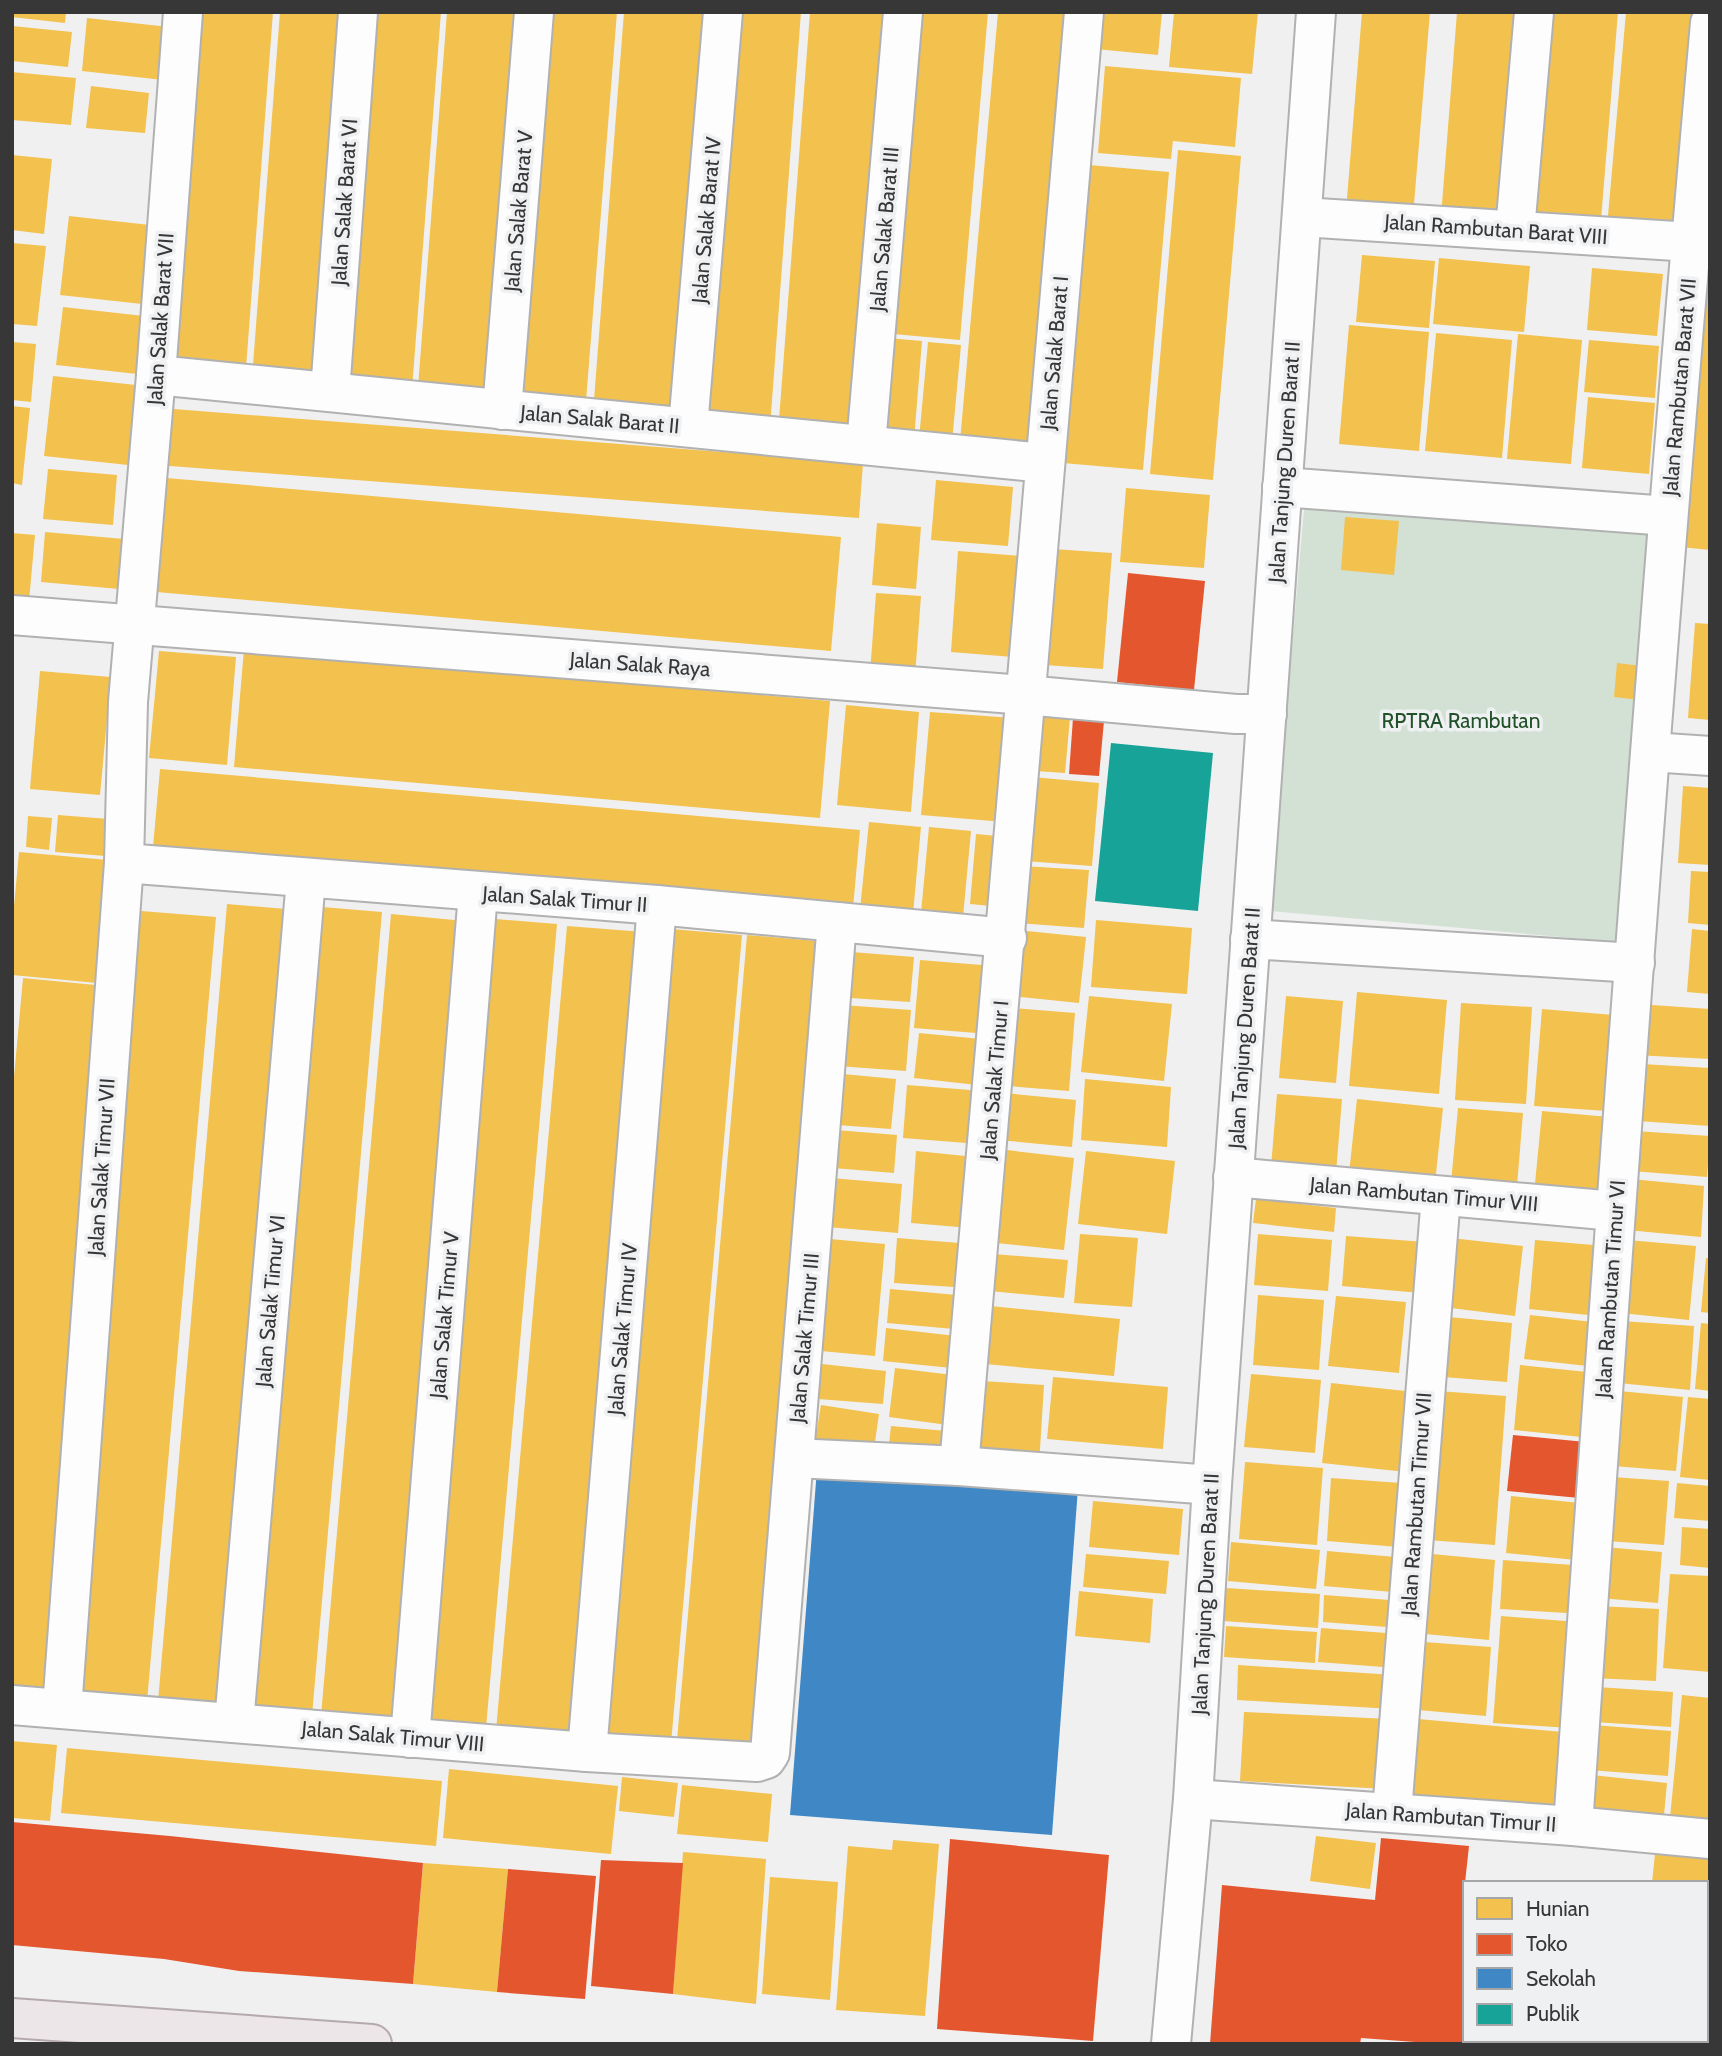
<svg xmlns="http://www.w3.org/2000/svg" width="1722" height="2056" font-family="Cabin,sans-serif">
	<style>
		.green { fill: #d2e1d4 }
		.homes { fill: #f2c14e }
		.shops { fill: #e4572e }
		.schools { fill: #3f88c5 }
		.public { fill: #17a398 }
		.lines { fill: none; stroke-linecap: round; stroke-linejoin: round }
		.minor-casing { stroke: #b1b1b2; stroke-width: 42 }
		.primary-casing { stroke: #b4aaac; stroke-width: 42 }
		.minor { stroke: #fdfdfd; stroke-width: 38 }
		.primary { stroke: #ece6e8; stroke-width: 38 }
		.labels { text-anchor: middle; dominant-baseline: central; stroke-width: 7; stroke-linejoin: round; paint-order: stroke }
		.street-label { font-size: 21px; fill: #373738; stroke: #eff0f2 }
		.park-label { font-size: 21px; fill: #205129; stroke: #eff0f2 }
	</style>
	<rect width="100%" height="100%" fill="#f0f0f1"/>
	<path class="green" d="M1305,498L1654,529L1618,942L1269,911Z"/>
	<g class="homes">
		<path d="M12,12H66L65,23L12,17Z"/>
		<path d="M189,12H273L245,381L161,374Z"/>
		<path d="M280,12H348L319,383L252,378Z"/>
		<path d="M365,12H441L412,389L337,383Z"/>
		<path d="M447,12H524L495,393L418,387Z"/>
		<path d="M543,12H617L586,401L514,396Z"/>
		<path d="M624,12H713L682,407L594,400Z"/>
		<path d="M732,12H801L770,427L701,421Z"/>
		<path d="M810,12H884L852,426L779,420Z"/>
		<path d="M910,12H988L960,340L882,333Z"/>
		<path d="M998,12H1076L1037,460L959,453Z"/>
		<path d="M1088,12H1162L1158,55L1085,48Z"/>
		<path d="M1174,12H1258L1252,74L1169,67Z"/>
		<path d="M1362,12H1430L1413,216L1346,211Z"/>
		<path d="M1457,12H1527L1509,222L1441,217Z"/>
		<path d="M1552,12H1618L1601,220L1535,214Z"/>
		<path d="M1626,12H1697L1678,233L1607,227Z"/>
		<path d="M87,18L169,27L163,80L82,71Z"/>
		<path d="M12,26L72,32L68,67L12,61Z"/>
		<path d="M1105,66L1241,78L1235,147L1173,141L1171,159L1098,153Z"/>
		<path d="M12,72L76,78L71,125L12,120Z"/>
		<path d="M91,86L149,93L145,133L86,128Z"/>
		<path d="M1178,150L1241,156L1213,480L1150,474Z"/>
		<path d="M12,155L52,159L44,234L12,230Z"/>
		<path d="M1089,165L1169,172L1143,470L1063,463Z"/>
		<path d="M69,216L150,225L142,304L60,295Z"/>
		<path d="M1710,235V550L1680,547Z"/>
		<path d="M12,243L46,246L37,326L12,324Z"/>
		<path d="M1362,255L1435,261L1429,328L1356,322Z"/>
		<path d="M1439,258L1530,266L1524,332L1433,324Z"/>
		<path d="M1592,268L1663,274L1657,336L1587,330Z"/>
		<path d="M63,307L144,316L137,374L56,365Z"/>
		<path d="M1349,325L1429,332L1419,451L1339,444Z"/>
		<path d="M1436,333L1512,340L1502,458L1425,451Z"/>
		<path d="M1518,334L1582,340L1571,464L1507,459Z"/>
		<path d="M888,338L922,341L914,440L879,437Z"/>
		<path d="M1589,340L1659,346L1655,398L1584,392Z"/>
		<path d="M12,342L36,344L31,402L12,400Z"/>
		<path d="M928,342L961,345L952,442L919,439Z"/>
		<path d="M53,376L136,385L128,465L44,456Z"/>
		<path d="M1588,397L1655,403L1649,474L1582,468Z"/>
		<path d="M12,406L30,408L22,485L12,483Z"/>
		<path d="M161,408L863,463L859,518L157,465Z"/>
		<path d="M48,469L117,475L113,525L43,519Z"/>
		<path d="M155,477L841,537L831,651L145,591Z"/>
		<path d="M936,480L1013,487L1008,546L931,540Z"/>
		<path d="M1126,488L1210,495L1204,568L1120,562Z"/>
		<path d="M1345,517L1399,521L1394,575L1341,570Z"/>
		<path d="M877,523L921,527L916,589L872,585Z"/>
		<path d="M45,532L124,539L119,589L41,582Z"/>
		<path d="M12,533L35,535L29,601L12,600Z"/>
		<path d="M1053,549L1112,553L1103,669L1044,665Z"/>
		<path d="M958,551L1021,556L1013,657L951,652Z"/>
		<path d="M876,593L921,596L915,676L870,673Z"/>
		<path d="M1695,623L1710,624V720L1688,718Z"/>
		<path d="M244,649L830,701L820,818L234,767Z"/>
		<path d="M159,651L236,657L227,765L149,758Z"/>
		<path d="M1617,663L1642,666L1639,700L1614,697Z"/>
		<path d="M40,671L111,677L100,795L30,789Z"/>
		<path d="M846,705L919,712L911,812L837,805Z"/>
		<path d="M930,712L1013,718L1004,822L921,815Z"/>
		<path d="M1041,715L1070,718L1065,773L1036,771Z"/>
		<path d="M160,769L860,830L853,908L153,847Z"/>
		<path d="M1032,777L1099,783L1092,866L1025,861Z"/>
		<path d="M1683,786L1710,788V865L1678,863Z"/>
		<path d="M58,815L109,819L106,856L55,852Z"/>
		<path d="M28,816L52,818L49,850L26,847Z"/>
		<path d="M869,822L921,827L913,914L860,909Z"/>
		<path d="M929,827L971,831L963,917L921,913Z"/>
		<path d="M976,834L1008,837L1002,907L970,904Z"/>
		<path d="M19,852L108,860L97,983L12,975V928Z"/>
		<path d="M1022,866L1089,870L1084,928L1018,923Z"/>
		<path d="M1691,871L1710,872V925L1688,923Z"/>
		<path d="M227,904L286,909L215,1718L157,1713Z"/>
		<path d="M310,906L382,912L311,1727L240,1720Z"/>
		<path d="M141,911L216,917L146,1713L71,1706Z"/>
		<path d="M391,914L465,921L393,1734L320,1727Z"/>
		<path d="M484,918L557,924L485,1739L415,1734Z"/>
		<path d="M1096,920L1192,928L1187,994L1091,987Z"/>
		<path d="M567,926L644,932L571,1749L495,1742Z"/>
		<path d="M671,929L742,935L670,1755L599,1750Z"/>
		<path d="M1692,929L1710,931V994L1687,992Z"/>
		<path d="M1017,930L1086,937L1079,1003L1010,996Z"/>
		<path d="M747,935L829,942L757,1759L676,1752Z"/>
		<path d="M839,951L914,957L910,1002L836,997Z"/>
		<path d="M920,960L994,966L989,1034L914,1028Z"/>
		<path d="M23,978L106,986L43,1705L12,1702V1099Z"/>
		<path d="M1357,992L1447,1000L1439,1094L1349,1086Z"/>
		<path d="M1089,996L1172,1004L1164,1081L1081,1072Z"/>
		<path d="M1286,996L1343,1001L1336,1083L1279,1078Z"/>
		<path d="M1461,1003L1532,1007L1526,1104L1455,1100Z"/>
		<path d="M1638,1004L1710,1009V1059L1635,1055Z"/>
		<path d="M842,1005L911,1010L906,1071L837,1066Z"/>
		<path d="M1014,1008L1075,1013L1069,1091L1008,1086Z"/>
		<path d="M1542,1009L1614,1015L1607,1111L1534,1106Z"/>
		<path d="M919,1033L991,1040L986,1086L914,1078Z"/>
		<path d="M1642,1064L1710,1068V1126L1638,1121Z"/>
		<path d="M843,1074L896,1079L891,1129L837,1125Z"/>
		<path d="M1085,1079L1171,1087L1167,1147L1081,1140Z"/>
		<path d="M907,1085L983,1091L979,1144L903,1138Z"/>
		<path d="M1004,1093L1076,1100L1072,1147L999,1140Z"/>
		<path d="M1277,1094L1342,1099L1336,1173L1271,1167Z"/>
		<path d="M1357,1099L1443,1108L1435,1183L1349,1174Z"/>
		<path d="M1458,1108L1523,1113L1516,1198L1450,1193Z"/>
		<path d="M1542,1111L1609,1117L1601,1199L1534,1194Z"/>
		<path d="M836,1130L897,1135L894,1173L833,1168Z"/>
		<path d="M1635,1131L1710,1136L1707,1177L1632,1171Z"/>
		<path d="M998,1149L1074,1158L1064,1250L987,1242Z"/>
		<path d="M916,1151L975,1157L970,1228L911,1223Z"/>
		<path d="M1086,1151L1175,1161L1167,1234L1078,1224Z"/>
		<path d="M831,1178L902,1184L898,1233L827,1227Z"/>
		<path d="M1631,1179L1704,1186L1701,1237L1627,1230Z"/>
		<path d="M1256,1199L1336,1208L1334,1232L1253,1223Z"/>
		<path d="M1080,1234L1138,1238L1132,1307L1074,1303Z"/>
		<path d="M1258,1234L1332,1240L1328,1291L1254,1285Z"/>
		<path d="M1346,1236L1425,1242L1420,1293L1342,1286Z"/>
		<path d="M897,1238L972,1244L969,1288L894,1283Z"/>
		<path d="M1451,1238L1523,1246L1515,1316L1443,1307Z"/>
		<path d="M830,1239L885,1244L875,1356L821,1351Z"/>
		<path d="M1535,1240L1605,1246L1598,1316L1529,1309Z"/>
		<path d="M1628,1240L1696,1246L1689,1320L1621,1313Z"/>
		<path d="M993,1254L1068,1260L1064,1298L990,1291Z"/>
		<path d="M1706,1258L1710,1259V1313L1701,1312Z"/>
		<path d="M890,1289L968,1296L965,1330L887,1323Z"/>
		<path d="M1258,1295L1324,1300L1319,1370L1253,1365Z"/>
		<path d="M1336,1296L1406,1302L1399,1373L1328,1366Z"/>
		<path d="M990,1306L1120,1319L1114,1376L985,1364Z"/>
		<path d="M1530,1315L1602,1323L1597,1367L1524,1359Z"/>
		<path d="M1449,1317L1512,1323L1507,1382L1443,1377Z"/>
		<path d="M1622,1321L1694,1326L1690,1390L1618,1383Z"/>
		<path d="M1701,1323L1710,1324V1391L1695,1389Z"/>
		<path d="M886,1328L965,1337L961,1369L883,1361Z"/>
		<path d="M822,1364L886,1371L883,1404L818,1399Z"/>
		<path d="M1520,1365L1597,1373L1591,1438L1514,1430Z"/>
		<path d="M895,1368L961,1376L955,1426L889,1417Z"/>
		<path d="M1251,1374L1321,1380L1315,1453L1244,1447Z"/>
		<path d="M1053,1377L1168,1387L1163,1449L1047,1439Z"/>
		<path d="M982,1381L1044,1385L1039,1465L976,1461Z"/>
		<path d="M1331,1383L1415,1392L1406,1472L1322,1463Z"/>
		<path d="M1438,1391L1506,1396L1495,1545L1427,1540Z"/>
		<path d="M1619,1391L1683,1397L1676,1471L1613,1466Z"/>
		<path d="M1688,1397L1710,1399V1480L1680,1477Z"/>
		<path d="M821,1405L879,1414L873,1456L814,1447Z"/>
		<path d="M891,1426L957,1432L954,1460L888,1453Z"/>
		<path d="M1245,1462L1323,1468L1317,1545L1239,1539Z"/>
		<path d="M1612,1477L1669,1481L1664,1545L1607,1541Z"/>
		<path d="M1331,1478L1415,1484L1410,1548L1327,1541Z"/>
		<path d="M1677,1483L1710,1486V1521L1674,1518Z"/>
		<path d="M1511,1496L1590,1504L1585,1561L1506,1553Z"/>
		<path d="M1093,1501L1183,1509L1179,1555L1089,1547Z"/>
		<path d="M1682,1527L1710,1529V1568L1680,1565Z"/>
		<path d="M1231,1542L1320,1550L1316,1589L1228,1581Z"/>
		<path d="M1605,1547L1662,1552L1658,1603L1600,1598Z"/>
		<path d="M1327,1551L1407,1558L1404,1593L1324,1586Z"/>
		<path d="M1086,1554L1169,1561L1166,1594L1083,1587Z"/>
		<path d="M1432,1554L1495,1560L1489,1640L1425,1634Z"/>
		<path d="M1503,1560L1587,1566L1584,1614L1500,1609Z"/>
		<path d="M1670,1574L1710,1576V1672L1663,1668Z"/>
		<path d="M1226,1588L1320,1594L1318,1628L1223,1621Z"/>
		<path d="M1079,1591L1153,1599L1150,1643L1075,1636Z"/>
		<path d="M1324,1595L1403,1601L1400,1628L1323,1622Z"/>
		<path d="M1597,1606L1659,1609L1656,1681L1593,1678Z"/>
		<path d="M1501,1616L1578,1622L1570,1728L1493,1723Z"/>
		<path d="M1226,1626L1317,1632L1315,1663L1224,1657Z"/>
		<path d="M1321,1628L1399,1634L1396,1668L1318,1662Z"/>
		<path d="M1424,1642L1491,1647L1486,1716L1418,1710Z"/>
		<path d="M1238,1665L1395,1675L1394,1709L1237,1700Z"/>
		<path d="M1597,1687L1673,1692L1671,1727L1594,1722Z"/>
		<path d="M1682,1695L1710,1698V1832L1669,1828Z"/>
		<path d="M1244,1712L1389,1719L1386,1789L1240,1781Z"/>
		<path d="M1418,1719L1563,1732L1555,1818L1411,1805Z"/>
		<path d="M1593,1725L1671,1731L1668,1776L1589,1770Z"/>
		<path d="M12,1741L57,1745L50,1821L12,1818Z"/>
		<path d="M67,1748L442,1781L436,1846L61,1813Z"/>
		<path d="M449,1769L618,1786L611,1854L443,1838Z"/>
		<path d="M1592,1775L1667,1783L1663,1826L1587,1818Z"/>
		<path d="M622,1777L678,1783L674,1817L619,1811Z"/>
		<path d="M682,1785L772,1794L768,1842L677,1834Z"/>
		<path d="M1316,1836L1376,1843L1370,1889L1310,1881Z"/>
		<path d="M893,1840L939,1844L925,2016L836,2010L848,1846L892,1850Z"/>
		<path d="M683,1852L766,1859L756,2004L673,1994Z"/>
		<path d="M1655,1854L1710,1859L1708,1909H1706V1883H1652Z"/>
		<path d="M423,1863L508,1869L497,1992L413,1984Z"/>
		<path d="M770,1877L838,1882L830,2000L762,1994Z"/>
		<rect x="1549" y="2040" width="74" height="4"/>
	</g>
	<g class="shops">
		<path d="M1128,573L1205,581L1194,690L1117,682Z"/>
		<path d="M1073,718L1104,721L1099,776L1069,774Z"/>
		<path d="M1513,1435L1596,1443L1590,1499L1507,1491Z"/>
		<path d="M12,1822L170,1836L423,1863L413,1984L239,1971L164,1959L12,1945Z"/>
		<path d="M1381,1838L1469,1846L1465,1883V2040H1540L1539,2044H1442L1361,2038L1360,2044H1210L1222,1885L1375,1900Z"/>
		<path d="M950,1839L1109,1855L1093,2041L937,2029Z"/>
		<path d="M601,1860L683,1863L673,1994L591,1986Z"/>
		<path d="M508,1869L596,1876L585,1999L497,1992Z"/>
		<path d="M1631,2040H1697L1696,2044H1631Z"/>
	</g>
	<path class="schools" d="M817,1469L1078,1488L1052,1835L790,1815Z"/>
	<path class="public" d="M1111,743L1213,753L1198,911L1095,901Z"/>
	<g class="lines">
		<g class="minor-casing">
			<g id="minor">
				<path d="M1302,217L1691,242"/>
				<path d="M1515,230L1534,12"/>
				<path d="M156,375L1044,463"/>
				<path d="M330,392L358,12"/>
				<path d="M502,410L534,12"/>
				<path d="M688,427L723,12"/>
				<path d="M866,445L903,12"/>
				<path d="M1282,487L1668,516"/>
				<path d="M12,615L1025,695L1236,714H1267"/>
				<path d="M1651,752L1710,756"/>
				<path d="M124,863L657,905L1007,938"/>
				<path d="M1250,939L1635,963"/>
				<path d="M1233,1177L1615,1211"/>
				<path d="M794,1458L959,1466L1212,1485"/>
				<path d="M959,1466C1003,981 1041,497 1084,12"/>
				<path d="M12,1705L587,1752L757,1762L766,1759L770,1753L837,922"/>
				<path d="M62,1709L124,863L128,702L156,375L183,12"/>
				<path d="M234,1723L306,879"/>
				<path d="M410,1738L478,893"/>
				<path d="M587,1752L657,905"/>
				<path d="M1193,1799L1573,1826L1710,1839"/>
				<path d="M1392,1812L1441,1196"/>
				<path d="M1573,1826C1614,1225 1657,623 1710,23"/>
				<path d="M1171,2044L1193,1799L1212,1485L1316,12"/>
			</g>
		</g>
		<g class="primary-casing">
			<path id="primary" d="M12,2018L372,2044"/>
		</g>
		<use href="#minor" class="minor"/>
		<use href="#primary" class="primary"/>
	</g>
	<g class="labels">
		<g class="street-label">
			<text transform="translate(344 202) rotate(-86)">Jalan Salak Barat VI</text>
			<text transform="translate(518 211) rotate(-85)">Jalan Salak Barat V</text>
			<text transform="translate(706 220) rotate(-85)">Jalan Salak Barat IV</text>
			<text transform="translate(884 229) rotate(-85)">Jalan Salak Barat III</text>
			<text transform="translate(1496 229) rotate(4)">Jalan Rambutan Barat VIII</text>
			<text transform="translate(160 319) rotate(-86)">Jalan Salak Barat VII</text>
			<text transform="translate(1054 353) rotate(-85)">Jalan Salak Barat I</text>
			<text transform="translate(1679 387) rotate(-85)">Jalan Rambutan Barat VII</text>
			<text transform="translate(600 419) rotate(5)">Jalan Salak Barat II</text>
			<text transform="translate(1284 462) rotate(-86)">Jalan Tanjung Duren Barat II</text>
			<text transform="translate(640 664) rotate(4)">Jalan Salak Raya</text>
			<text transform="translate(565 899) rotate(4)">Jalan Salak Timur II</text>
			<text transform="translate(1244 1028) rotate(-86)">Jalan Tanjung Duren Barat II</text>
			<text transform="translate(994 1080) rotate(-85)">Jalan Salak Timur I</text>
			<text transform="translate(101 1167) rotate(-86)">Jalan Salak Timur VII</text>
			<text transform="translate(1424 1194) rotate(5)">Jalan Rambutan Timur VIII</text>
			<text transform="translate(1610 1289) rotate(-86)">Jalan Rambutan Timur VI</text>
			<text transform="translate(270 1301) rotate(-85)">Jalan Salak Timur VI</text>
			<text transform="translate(444 1315) rotate(-85)">Jalan Salak Timur V</text>
			<text transform="translate(622 1329) rotate(-85)">Jalan Salak Timur IV</text>
			<text transform="translate(804 1338) rotate(-85)">Jalan Salak Timur III</text>
			<text transform="translate(1416 1504) rotate(-86)">Jalan Rambutan Timur VII</text>
			<text transform="translate(1205 1594) rotate(-87)">Jalan Tanjung Duren Barat II</text>
			<text transform="translate(393 1736) rotate(5)">Jalan Salak Timur VIII</text>
			<text transform="translate(1451 1817) rotate(4)">Jalan Rambutan Timur II</text>
		</g>
		<g class="park-label">
			<text x="1461" y="720">RPTRA Rambutan</text>
		</g>
	</g>
	<rect width="1722" height="2056" fill="none" stroke="#373738" stroke-width="28"/>
	<rect x="1463" y="1881" width="245" height="161" fill="#eff0f2" stroke="#a5a6a8" stroke-width="2"/>
	<rect x="1477" y="1898" width="35" height="21" fill="#f2c14e" stroke="#a5a6a8" stroke-width="2"/>
	<text x="1526" y="1916" font-size="21" fill="#373738">Hunian</text>
	<rect x="1477" y="1934" width="35" height="21" fill="#e4572e" stroke="#a5a6a8" stroke-width="2"/>
	<text x="1526" y="1951" font-size="21" fill="#373738">Toko</text>
	<rect x="1477" y="1968" width="35" height="21" fill="#3f88c5" stroke="#a5a6a8" stroke-width="2"/>
	<text x="1526" y="1986" font-size="21" fill="#373738">Sekolah</text>
	<rect x="1477" y="2004" width="35" height="21" fill="#17a398" stroke="#a5a6a8" stroke-width="2"/>
	<text x="1526" y="2021" font-size="21" fill="#373738">Publik</text>
</svg>
